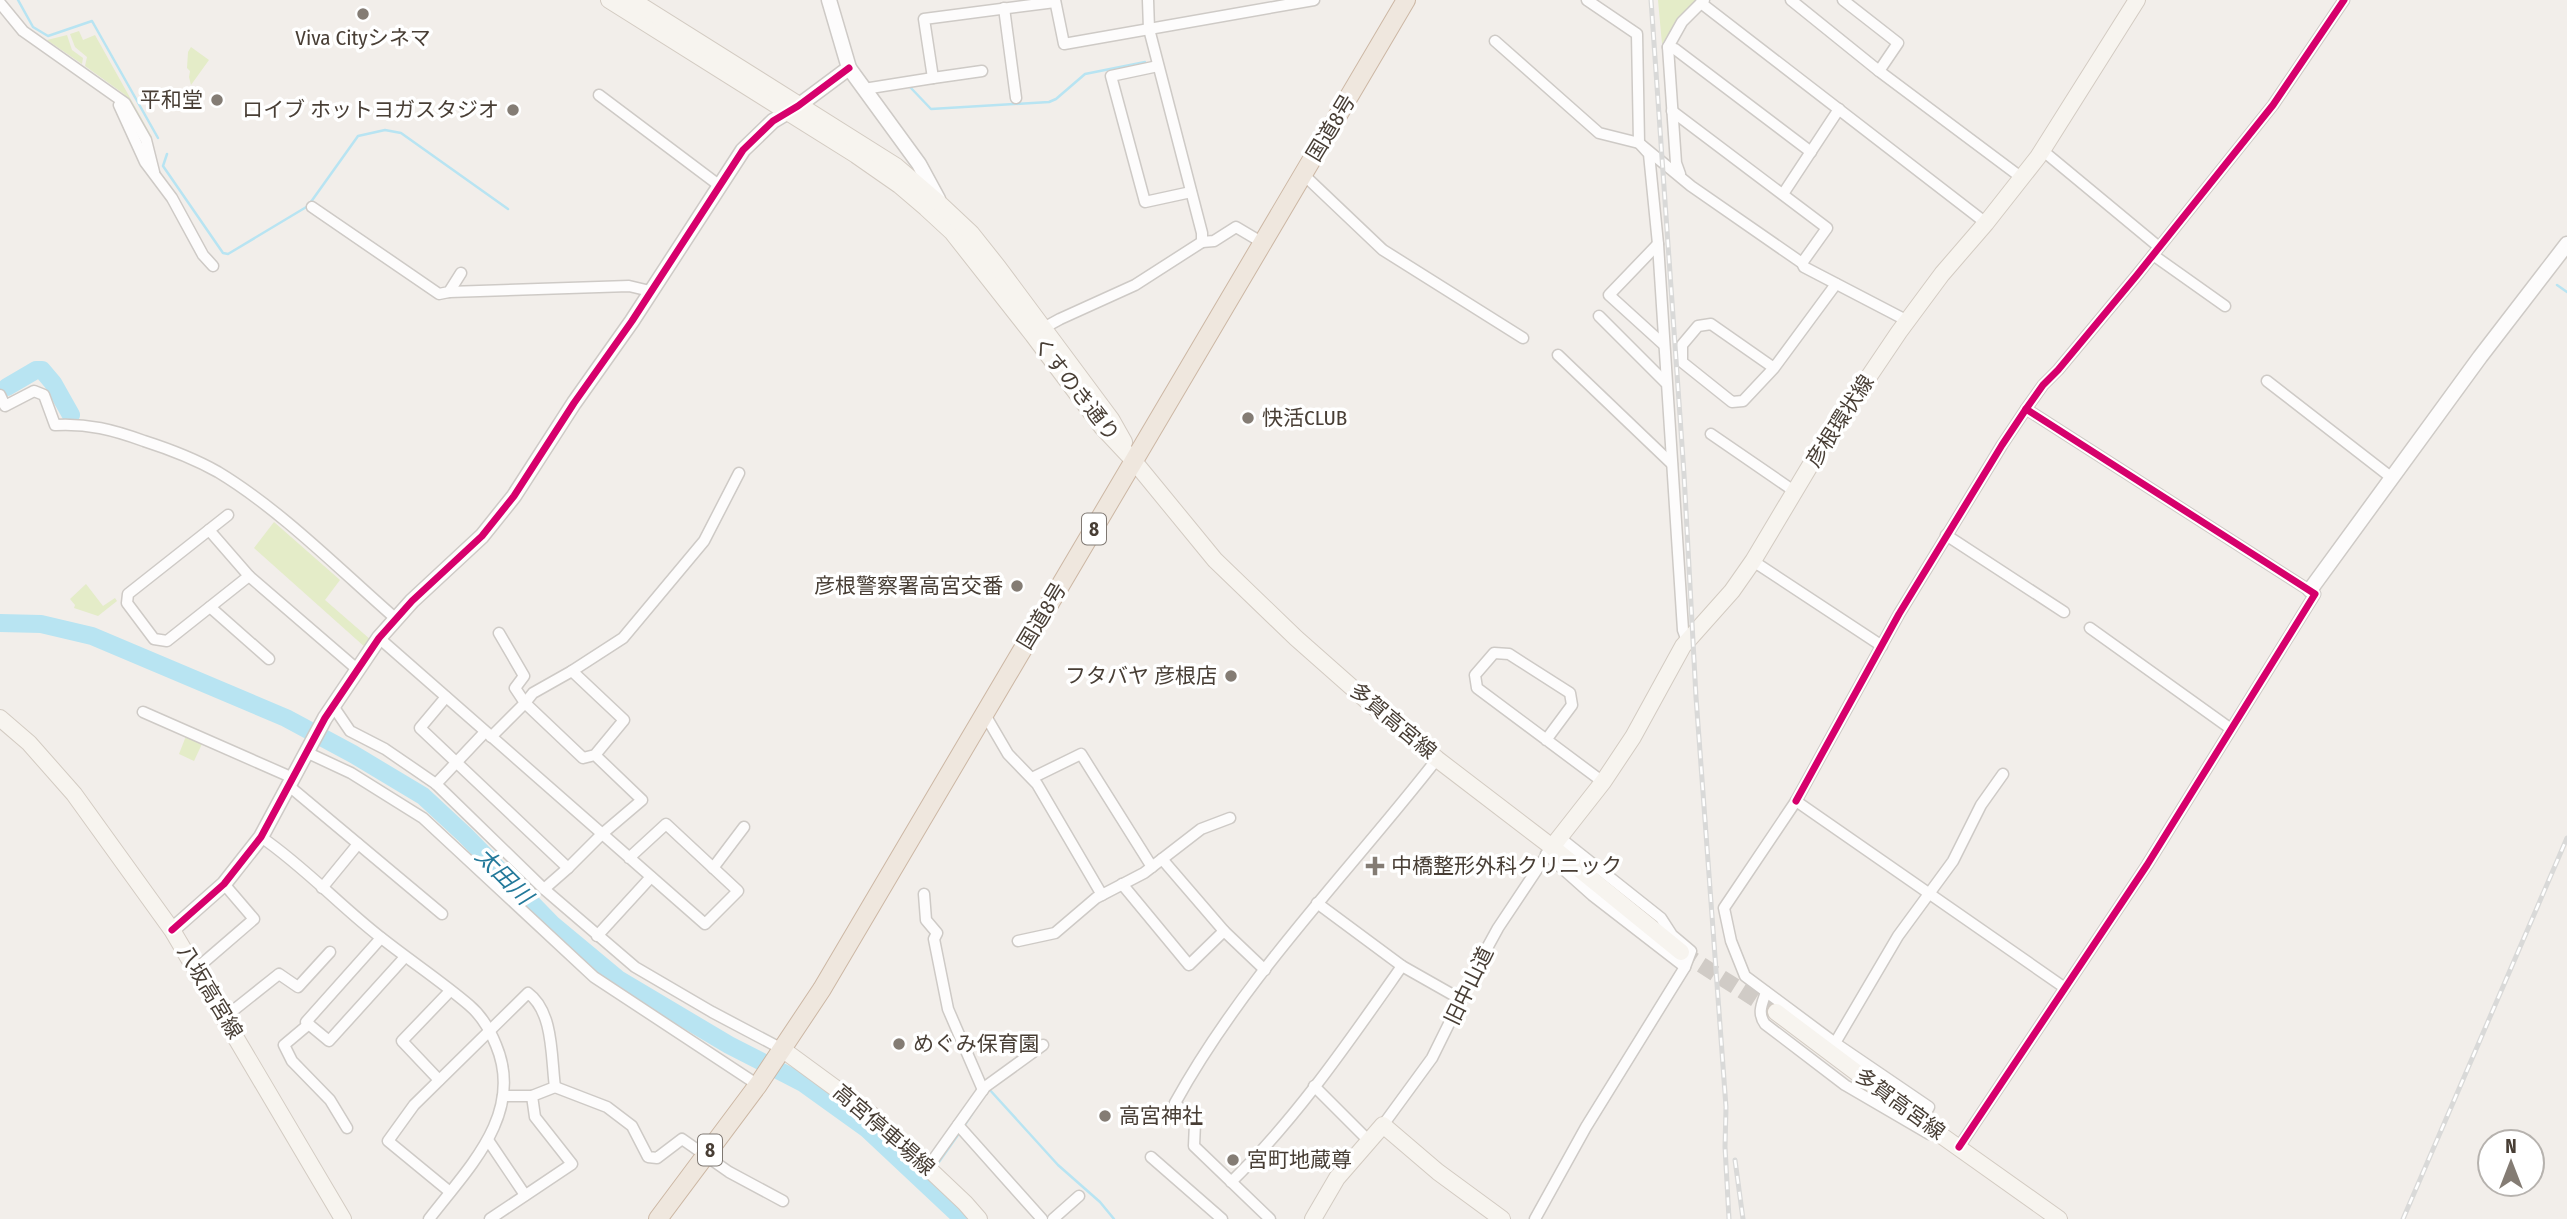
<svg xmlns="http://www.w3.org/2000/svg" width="2567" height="1219" font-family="'Fira Sans Condensed','Noto Sans JP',sans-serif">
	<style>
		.green { fill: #e4ecc8 }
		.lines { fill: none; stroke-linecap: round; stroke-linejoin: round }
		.stream { stroke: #b8e4f2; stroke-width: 2.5 }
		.river { stroke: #b8e4f2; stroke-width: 18 }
		.secondary-tunnel { stroke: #d0cbc6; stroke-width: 16; stroke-dasharray: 16 8; stroke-linecap: butt }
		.minor-casing { stroke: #cecac6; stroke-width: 13 }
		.tertiary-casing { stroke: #cecac6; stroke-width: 17 }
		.secondary-casing { stroke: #d3cbc2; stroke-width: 18 }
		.trunk-casing { stroke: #ccb7a4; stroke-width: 20 }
		.minor { stroke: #fdfcfc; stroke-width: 10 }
		.tertiary { stroke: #fdfcfc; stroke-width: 14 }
		.secondary { stroke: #f7f4ef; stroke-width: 16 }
		.trunk { stroke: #efe7de; stroke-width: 18 }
		.rail-casing { stroke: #d9d9d8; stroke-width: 5 }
		.rail { stroke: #fff; stroke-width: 2.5; stroke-dasharray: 8; stroke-linecap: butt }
		.cycleway-casing { stroke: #fff; stroke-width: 11 }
		.cycleway { stroke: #d6006c; stroke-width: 7 }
		.poi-dot { fill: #847c74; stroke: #fff; stroke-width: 2.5 }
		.labels { text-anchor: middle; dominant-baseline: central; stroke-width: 7; stroke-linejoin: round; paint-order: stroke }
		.shield { fill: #fff; stroke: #7f7872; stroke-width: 2 }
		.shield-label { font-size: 19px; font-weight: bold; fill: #483e35 }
		.poi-label { font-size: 21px; fill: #483e35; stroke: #fff; text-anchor: start }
		.street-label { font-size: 21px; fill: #483e35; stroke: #fff }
		.water-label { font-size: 23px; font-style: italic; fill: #23799a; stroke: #fff }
	</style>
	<rect width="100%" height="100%" fill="#f2eeea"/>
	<g class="green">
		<path d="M1658,0H1698L1679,20L1662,44Z"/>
		<path d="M79,31L83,40L95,35L152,137H148L124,94L85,66L87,57L75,47L70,34Z"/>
		<path d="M67,35L72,50L83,58L82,64L47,40Z"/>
		<path d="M191,47L209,60L191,85L189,77L190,71L187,68L188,52Z"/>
		<path d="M274,522L340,580L325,600L371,640L366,648L254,548Z"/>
		<path d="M86,584L103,606L115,598L117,601L98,616L74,608L75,605L70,599Z"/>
		<path d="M186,736L202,744L194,761L179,754Z"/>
	</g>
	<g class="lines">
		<g class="stream">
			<path d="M18,0L33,27L48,36L92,21L158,138"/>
			<path d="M910,87L931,109L1049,102L1056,99L1085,74L1145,62"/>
			<path d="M167,154L163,166L223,253L228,254L308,206L358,136L385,130L401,133L508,209"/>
			<path d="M2557,285L2567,292"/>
			<path d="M989,1089L1058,1165L1100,1202L1114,1219"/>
			<path d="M964,1126L972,1114"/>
			<path d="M936,1166L960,1132"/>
		</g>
		<g class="river">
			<path d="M7,387L36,370H42L53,383L71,415"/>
			<path d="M0,623L41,624L92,636L286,718L353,754L423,796L465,835L553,925L618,979L729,1045L803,1083L867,1129L963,1219"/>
		</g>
		<path class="secondary-tunnel" d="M1681,952L1774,1011"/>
		<g class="minor-casing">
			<g id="minor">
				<path d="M1055,0L1064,44L1314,0"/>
				<path d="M1587,0L1637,34L1639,143L1649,154L1658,244L1683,630L1687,641"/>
				<path d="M1704,0L1701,3L1986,223"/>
				<path d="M1791,0L1879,71L1898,43L1843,0"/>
				<path d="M0,3L23,31L125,103L146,140L154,172"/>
				<path d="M1004,8L1016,98"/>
				<path d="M1495,41L1599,133L1639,143L1691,186L1802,263L1804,267L1902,318L1907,323"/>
				<path d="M1668,47L1675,49L1811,152"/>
				<path d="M1158,66L1111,76L1145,202L1191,192"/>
				<path d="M982,71L933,78L924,19L1055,2"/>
				<path d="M1879,71L2022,178"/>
				<path d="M864,89L933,78"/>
				<path d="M599,95L720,186"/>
				<path d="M119,105L145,162L172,198L203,255L213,266"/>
				<path d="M1672,111L1827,228L1802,263"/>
				<path d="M2042,150L2159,247"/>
				<path d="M1303,174L1383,250L1523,338"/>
				<path d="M1680,174L1676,163L1668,47L1682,22L1701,3"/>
				<path d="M1783,194L1839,109"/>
				<path d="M312,207L439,294L449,292L461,273"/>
				<path d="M1202,242L1214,241L1236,227L1263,243"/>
				<path d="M1658,244L1609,295L1663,344"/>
				<path d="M2153,255L2225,306"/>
				<path d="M449,292L629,286L650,291"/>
				<path d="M1599,316L1665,382"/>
				<path d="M1038,331L1060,319L1135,285L1202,242V233L1149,29L1148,0"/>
				<path d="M1558,355L1672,464"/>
				<path d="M1774,368L1711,324L1698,326L1682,345V362L1732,402L1743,401L1774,368L1836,284"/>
				<path d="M2267,381L2392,478"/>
				<path d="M0,395L5,406L34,391L44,395L55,425C87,423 114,430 144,441C169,449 195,459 218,472C281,510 340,570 395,618"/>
				<path d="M1711,434L1794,491"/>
				<path d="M209,530L249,576L167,641L154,639L127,603L128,594Z"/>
				<path d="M209,530L228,515"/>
				<path d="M1946,535L2064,612"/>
				<path d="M1753,561L1882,646"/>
				<path d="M249,576L358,670"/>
				<path d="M210,607L269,659"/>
				<path d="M2090,628L2231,729"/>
				<path d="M379,638L705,924L738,891L666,824L629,858"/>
				<path d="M572,671L623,638L704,541L739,473"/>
				<path d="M446,697L420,728L568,868L602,834L642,800L595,755L624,720L572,671L533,693L525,703L583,758L595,755"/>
				<path d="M333,706L350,731L385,749L436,784L544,889L635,967L712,1012L782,1049"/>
				<path d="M143,712L293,778"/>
				<path d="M984,713L1008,754L1037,784L1102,895"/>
				<path d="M491,737L525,703L515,688L524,676L499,633"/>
				<path d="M1546,740L1572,705L1570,693L1509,654L1494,653L1475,675L1477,688L1603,782"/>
				<path d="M306,752L351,773L423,818L594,977L758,1085"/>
				<path d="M2003,774L1981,805L1953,861L1898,936L1835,1043L1745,976L1731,941L1724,908L1796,801L2065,988"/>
				<path d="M1032,778L1081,754L1152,867"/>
				<path d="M436,784L485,732"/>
				<path d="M289,786L442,914"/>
				<path d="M1796,801L1899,614L2002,445L2026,409L2043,385L2058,370L2137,275L2273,105L2344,0"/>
				<path d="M261,837C305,867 342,908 384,940C412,962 442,982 469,1005C481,1015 490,1030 496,1045C525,1114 468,1168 429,1219"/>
				<path d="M1546,854L1592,895L1685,967"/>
				<path d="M713,868L744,827"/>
				<path d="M1122,884L1189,965L1224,931L1162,859"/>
				<path d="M322,888L358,844"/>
				<path d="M544,889L568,868"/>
				<path d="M924,894L926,920L937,933L934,939L948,1009L983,1090"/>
				<path d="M1317,903L1402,966L1462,1000"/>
				<path d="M1224,931L1265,970"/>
				<path d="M597,936L651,877"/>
				<path d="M381,938L306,1022L329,1041L405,957"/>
				<path d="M1018,941L1055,933L1096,898L1144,873L1201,829L1230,818"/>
				<path d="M196,969L254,919L224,884"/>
				<path d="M1766,992C1762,1004 1757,1013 1765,1024L1845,1085L1929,1134"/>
				<path d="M225,1017L279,974L298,987L330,952"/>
				<path d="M309,1024L284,1045L292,1061L330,1100L347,1128"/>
				<path d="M1835,1043L1929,1107L1921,1121"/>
				<path d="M439,1080L402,1041L450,991"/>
				<path d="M1314,1086L1369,1141"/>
				<path d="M555,1087L607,1107L632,1126L648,1157L657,1158L682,1139L729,1172L783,1201"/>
				<path d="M503,1096H532"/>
				<path d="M958,1125L1042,1219"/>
				<path d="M1383,1125L1432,1058L1481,959L1498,928L1552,847"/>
				<path d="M488,1140L525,1195"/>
				<path d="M1959,1147L2147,865L2315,594L2026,409"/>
				<path d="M1151,1157L1222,1219"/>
				<path d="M928,1167L985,1087L1043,1045"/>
				<path d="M1231,1182C1297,1118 1350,1040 1402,966"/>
				<path d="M450,1192L388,1141L414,1105L528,993C554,1012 551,1058 555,1087L532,1096L535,1117L572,1164L490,1219"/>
				<path d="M1053,1219L1079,1196"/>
				<path d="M1270,1219L1194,1146L1195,1123L1175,1103C1245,976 1349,872 1437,759"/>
				<path d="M1535,1219L1586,1127L1685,967L1691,951L1672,935L1661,918L1559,837"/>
			</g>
		</g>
		<g class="tertiary-casing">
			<g id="tertiary">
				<path d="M829,0L849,68L919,164L938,199"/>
				<path d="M2310,590L2480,357L2567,244"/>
				<path d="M172,930L224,884L261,837L325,718L379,638L412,601L482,536L514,496L574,403L632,321L743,150L773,121L798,106L849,68"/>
			</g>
		</g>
		<g class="secondary-casing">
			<g id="secondary">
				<path d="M609,0L856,155L899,185L926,208L952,232L1033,335L1102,427L1133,460L1215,560L1296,638L1365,699L1437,759L1552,847L1681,952"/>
				<path d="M632,0L896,166L939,203L971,233L998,267L1111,419L1124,442"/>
				<path d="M0,718L29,743L74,794L172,930L343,1219"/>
				<path d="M1552,847L1603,782L1633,737L1683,646L1732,591L1753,561L1820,449L1899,332L1942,274L1986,223L2038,157L2137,0"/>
				<path d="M1776,1012L1921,1121L2059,1219"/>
				<path d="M782,1049L872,1115L965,1203L979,1219"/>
				<path d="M1313,1219L1337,1178L1383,1125L1438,1172L1502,1219"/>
			</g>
		</g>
		<g class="trunk-casing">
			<path id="trunk" d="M658,1219L758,1085L822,989L1406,0"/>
		</g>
		<use href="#minor" class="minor"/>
		<use href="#tertiary" class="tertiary"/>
		<use href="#secondary" class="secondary"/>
		<use href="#trunk" class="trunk"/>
		<g class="rail-casing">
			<g id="rail">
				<path d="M1651,0L1684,474L1696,697L1726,1107L1725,1147L1729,1219"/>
				<path d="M1735,1160L1743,1219"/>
				<path d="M2403,1219L2567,838"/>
			</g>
		</g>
		<use href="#rail" class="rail"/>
		<g class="cycleway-casing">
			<g id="cycleway">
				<path d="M1796,801L1899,614L2002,445L2026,409L2043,385L2058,370L2137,275L2273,105L2344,0"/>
				<path d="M172,930L224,884L261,837L325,718L379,638L412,601L482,536L514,496L574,403L632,321L743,150L773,121L798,106L849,68"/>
				<path d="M1959,1147L2147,865L2315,594L2026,409"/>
			</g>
		</g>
		<use href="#cycleway" class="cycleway"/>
	</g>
	<g class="poi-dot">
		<circle cx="363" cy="14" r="7"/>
		<circle cx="217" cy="100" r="7"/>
		<circle cx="513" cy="110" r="7"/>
		<circle cx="1248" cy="418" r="7"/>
		<circle cx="1017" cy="586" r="7"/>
		<circle cx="1231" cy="676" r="7"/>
		<path d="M1371.5 855.5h7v7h7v7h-7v7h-7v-7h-7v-7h7z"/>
		<circle cx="899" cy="1044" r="7"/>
		<circle cx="1105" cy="1116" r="7"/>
		<circle cx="1233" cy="1160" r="7"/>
	</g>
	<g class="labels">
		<g class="shield">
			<rect x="1082" y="513.5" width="24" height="31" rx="5"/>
			<rect x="698" y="1134.5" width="24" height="31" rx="5"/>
		</g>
		<g class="shield-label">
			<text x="1094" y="529">8</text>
			<text x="710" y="1150">8</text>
		</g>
		<g class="poi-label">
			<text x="363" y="38" text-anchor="middle">Viva Cityシネマ</text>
			<text x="203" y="100" text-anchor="end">平和堂</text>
			<text x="499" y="110" text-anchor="end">ロイブ ホットヨガスタジオ</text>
			<text x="1262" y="418">快活CLUB</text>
			<text x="1003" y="586" text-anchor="end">彦根警察署高宮交番</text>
			<text x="1217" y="676" text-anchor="end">フタバヤ 彦根店</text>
			<text x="1391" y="866">中橋整形外科クリニック</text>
			<text x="913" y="1044">めぐみ保育園</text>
			<text x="1119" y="1116">高宮神社</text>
			<text x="1247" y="1160">宮町地蔵尊</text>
		</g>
		<g class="street-label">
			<text transform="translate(1331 128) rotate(-59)">国道8号</text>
			<text transform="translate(1076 389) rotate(52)">くすのき通り</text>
			<text transform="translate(1840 421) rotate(-57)">彦根環状線</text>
			<text transform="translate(1042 616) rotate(-59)">国道8号</text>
			<text transform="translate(1393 721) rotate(40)">多賀高宮線</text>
			<text transform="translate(1469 986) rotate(-64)">旧中山道</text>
			<text transform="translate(210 992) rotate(59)">八坂高宮線</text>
			<text transform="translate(1900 1104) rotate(36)">多賀高宮線</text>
			<text transform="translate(884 1130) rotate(41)">高宮停車場線</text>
		</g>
		<g class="water-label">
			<text transform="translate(504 876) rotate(45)">太田川</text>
		</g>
	</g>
	<g transform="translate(2511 1163)"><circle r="33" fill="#ffffff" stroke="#b6b2ae" stroke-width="2"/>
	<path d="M0-5L12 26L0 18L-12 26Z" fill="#847c74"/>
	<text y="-10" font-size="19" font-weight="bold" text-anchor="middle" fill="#483e35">N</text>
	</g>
</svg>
